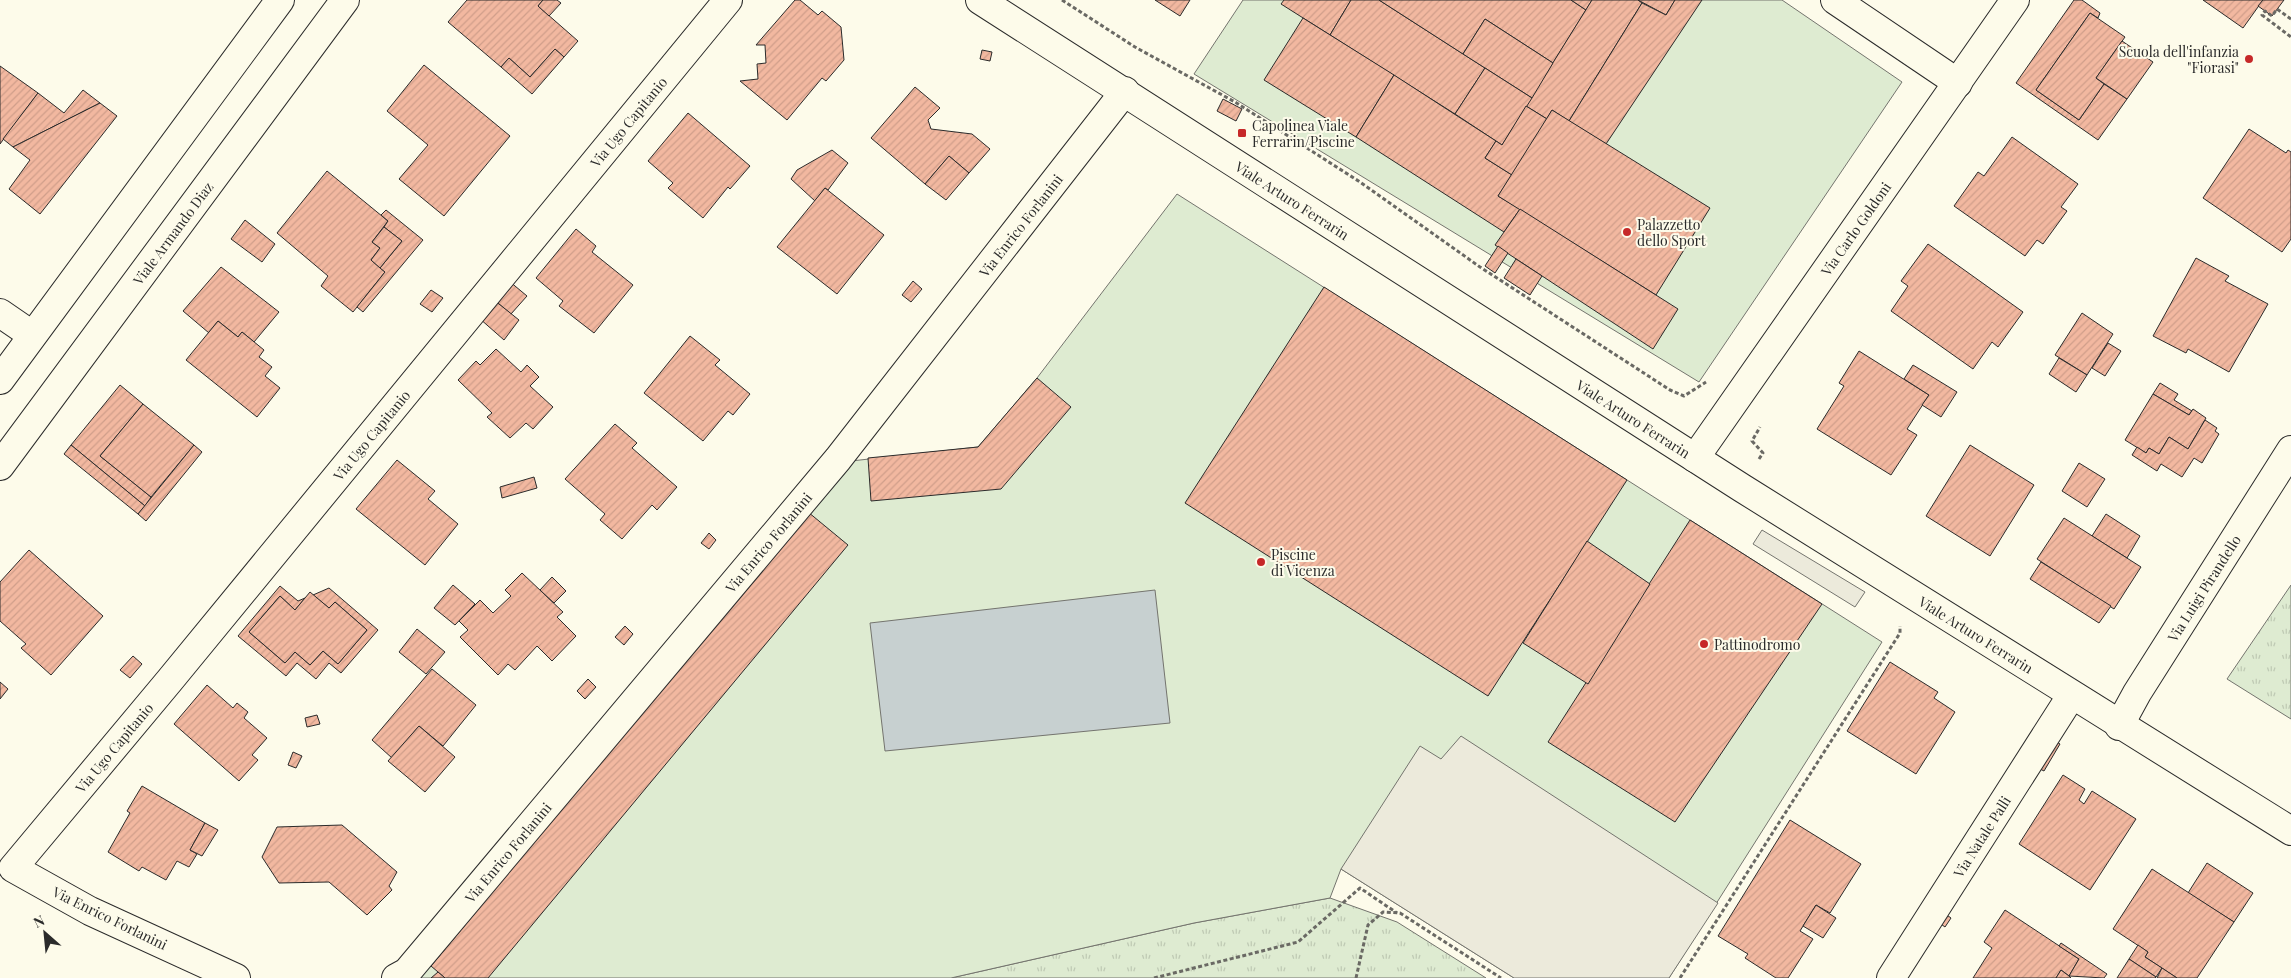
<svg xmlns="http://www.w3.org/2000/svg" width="2291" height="978" font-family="'Playfair Display',serif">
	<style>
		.grass { fill: url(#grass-tufts); stroke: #74746e }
		.garden { fill: #deebd1; stroke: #74746e }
		.parking { fill: #eceadb; stroke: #74746e }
		.water { fill: #c7d0d0; stroke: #74746e }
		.building { fill: url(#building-hatch); stroke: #2b2b2b }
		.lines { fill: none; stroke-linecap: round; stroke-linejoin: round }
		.street-casing { stroke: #2b2b2b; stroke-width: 30 }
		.primary-casing { stroke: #2b2b2b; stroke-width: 30 }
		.path { stroke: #6a6964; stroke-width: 3; stroke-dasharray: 4 2.5; stroke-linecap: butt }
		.street { stroke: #fdfbea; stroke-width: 28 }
		.primary { stroke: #fdfbea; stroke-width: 28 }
		.poi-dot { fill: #c62828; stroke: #fdfbea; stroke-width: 2 }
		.labels { text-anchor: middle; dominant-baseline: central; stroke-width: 4; stroke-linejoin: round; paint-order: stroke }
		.poi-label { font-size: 14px; fill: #2b2b2b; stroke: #fdfbea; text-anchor: start }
		.street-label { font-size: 14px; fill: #2b2b2b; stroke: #fdfbea }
	</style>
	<defs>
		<pattern id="grass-tufts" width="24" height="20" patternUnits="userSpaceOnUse" patternTransform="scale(1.25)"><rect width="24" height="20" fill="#deebd1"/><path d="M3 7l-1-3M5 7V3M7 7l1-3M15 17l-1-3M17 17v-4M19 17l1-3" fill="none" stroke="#bfcab4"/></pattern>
		<pattern id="building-hatch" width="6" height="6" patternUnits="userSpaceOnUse" patternTransform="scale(1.25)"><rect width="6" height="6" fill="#f2b8a0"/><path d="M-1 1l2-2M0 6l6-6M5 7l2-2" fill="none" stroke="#d09e8a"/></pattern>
	</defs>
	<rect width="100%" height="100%" fill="#fdfbea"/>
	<g class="grass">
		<path d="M2291,585V719L2227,679Z"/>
		<path d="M1330,898L1397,922L1486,978H951L1194,923Z"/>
	</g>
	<g class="garden">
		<path d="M1243,0H1782L1902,82L1699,382L1194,74Z"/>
		<path d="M1177,194L1882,642L1669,978H1514L1341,869L1330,898L1194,923L951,978H418L431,966L851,461L978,447L1037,378Z"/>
	</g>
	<g class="parking">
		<path d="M1762,530L1865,592L1855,607L1753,544Z"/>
		<path d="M1461,736L1718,903L1669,978H1514L1341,869L1420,746L1441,759Z"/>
	</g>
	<path class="water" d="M1155,590L1170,723L885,751L870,623Z"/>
	<g class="building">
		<path d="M467,0H543L538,6L578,41L564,57L555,49L530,77L509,58L501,67L448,22Z"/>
		<path d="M543,0H557L561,3L549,16L538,6Z"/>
		<path d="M795,0H800L818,15L822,11L841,27L844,60L826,81L822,78L787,120L740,81L758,79L757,64L766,63L765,45H756Z"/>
		<path d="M1155,0H1190L1180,16Z"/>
		<path d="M1284,0H1351L1330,35L1281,4Z"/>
		<path d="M1351,0H1379L1485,68L1455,114L1330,35Z"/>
		<path d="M1379,0H1571L1586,10L1553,63L1485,19L1463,54Z"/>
		<path d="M1571,0H1592L1586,10Z"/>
		<path d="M1592,0H1638L1642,3L1569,121L1552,110L1547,119L1526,106Z"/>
		<path d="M1638,0H1675L1666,15Z"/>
		<path d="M1675,0H1702L1606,144L1569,121L1642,3L1666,15Z"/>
		<path d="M2074,0H2082L2100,13L2098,18L2090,13L2036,90L2079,120L2104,84L2127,99L2098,140L2016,83Z"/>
		<path d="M2203,0H2263L2243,28Z"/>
		<path d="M2263,0H2284L2272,16L2258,6Z"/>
		<path d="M2090,13L2125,37L2096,78L2104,84L2079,120L2036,90Z"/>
		<path d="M1303,18L1394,75L1356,137L1264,80Z"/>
		<path d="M1485,19L1553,63L1532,98L1463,54Z"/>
		<path d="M2122,41L2153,62L2127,99L2096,78Z"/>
		<path d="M555,49L564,57L532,94L501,67L509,58L530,77Z"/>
		<path d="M982,50L992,52L990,61L980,59Z"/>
		<path d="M424,65L510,136L444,216L399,179L428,145L387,111Z"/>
		<path d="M0,66L38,93L0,144Z"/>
		<path d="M1485,68L1532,98L1502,145L1455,114Z"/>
		<path d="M1394,75L1496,141L1485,158L1512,175L1498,196L1520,209L1504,232L1356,137Z"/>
		<path d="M915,87L940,108L928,120L931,129L972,134L990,149L969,173L949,156L925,184L871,138Z"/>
		<path d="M83,90L100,103L13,147L3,139L38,93L64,113Z"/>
		<path d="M1223,99L1242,109L1236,121L1217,111Z"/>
		<path d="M100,103L117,116L40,214L9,189L30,160L13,147Z"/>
		<path d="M1526,106L1547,119L1512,175L1485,158L1496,141L1502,145Z"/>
		<path d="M1552,110L1710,208L1656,295L1498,196Z"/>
		<path d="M688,113L750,166L730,189L728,187L703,218L668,188L673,183L648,161Z"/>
		<path d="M2249,129L2286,153L2288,150L2291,152V239L2282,252L2203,198Z"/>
		<path d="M2012,137L2078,184L2061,207L2067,211L2043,244L2037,240L2025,256L1954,206L1978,172L1984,176Z"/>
		<path d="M832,150L848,163L828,190L825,188L815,201L791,179L797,170Z"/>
		<path d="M949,156L969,173L946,200L925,184Z"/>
		<path d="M327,171L388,221L372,242L380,248L371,260L385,272L353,312L321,286L328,276L277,233Z"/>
		<path d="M825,188L884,235L837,294L777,247Z"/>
		<path d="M1520,209L1678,309L1653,349L1495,245Z"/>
		<path d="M386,210L423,240L363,312L357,307L385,272L380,268L402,241L384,227L388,221L381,215Z"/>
		<path d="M245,220L275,244L262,262L231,239Z"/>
		<path d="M384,227L402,241L380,268L371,260L380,248L372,242Z"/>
		<path d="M576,229L596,246L592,252L633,285L594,333L559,306L563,301L536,278Z"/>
		<path d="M1928,244L2023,312L1998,347L1992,342L1973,369L1891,311L1908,286L1901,281Z"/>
		<path d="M1498,246L1508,253L1495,273L1485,266Z"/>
		<path d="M2196,258L2229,276L2225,281L2268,304L2229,372L2188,349L2186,353L2153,336Z"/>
		<path d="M1516,259L1542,276L1530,295L1504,278Z"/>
		<path d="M221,267L279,312L254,342L242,332L238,337L218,321L209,333L183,311Z"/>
		<path d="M509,281L527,296L511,314L493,299Z"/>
		<path d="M913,281L922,289L911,302L902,295Z"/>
		<path d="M1324,287L1627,480L1488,696L1185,503Z"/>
		<path d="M431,290L443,298L432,312L420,304Z"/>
		<path d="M494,300L519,320L504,340L479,318Z"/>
		<path d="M2082,313L2113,334L2087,375L2055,355Z"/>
		<path d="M218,321L238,337L242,332L264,350L259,357L272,367L265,376L280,388L257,417L186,360Z"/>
		<path d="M690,336L720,360L715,365L750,394L733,415L728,411L703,441L644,393Z"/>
		<path d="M2108,343L2121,351L2105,376L2092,368Z"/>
		<path d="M496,349L521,372L527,365L539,377L530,386L553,407L533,429L526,423L510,438L487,417L492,413L458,380L476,361L480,365Z"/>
		<path d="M1859,351L1929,395L1907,429L1917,435L1891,475L1817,429L1844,386L1839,383Z"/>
		<path d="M2059,358L2087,375L2076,392L2049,374Z"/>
		<path d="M1913,365L1957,392L1941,417L1922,405L1929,395L1904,379Z"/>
		<path d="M1037,378L1071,407L1001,489L871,501L868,458L978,447Z"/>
		<path d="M2160,383L2178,394L2174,400L2192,411L2189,415L2153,394Z"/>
		<path d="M120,385L143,404L100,456L151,497L145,506L71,445Z"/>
		<path d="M2153,394L2189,415L2193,409L2206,418L2188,449L2169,437L2159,454L2149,448L2146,453L2125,440Z"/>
		<path d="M143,404L194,445L151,497L100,456Z"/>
		<path d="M2205,420L2217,428L2215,431L2219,434L2202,463L2194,458L2182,477L2161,464L2157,471L2132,455L2137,447L2146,453L2149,448L2159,454L2169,437L2188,449Z"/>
		<path d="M615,424L637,443L632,448L677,487L657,510L652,505L622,539L600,520L605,514L565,479Z"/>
		<path d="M71,445L145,506L138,514L64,454Z"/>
		<path d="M194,445L202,452L146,521L138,514Z"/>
		<path d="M1970,445L2034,485L1990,556L1926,516Z"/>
		<path d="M397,460L435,491L428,499L458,524L425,565L356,509Z"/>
		<path d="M2079,463L2105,479L2087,507L2062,491Z"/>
		<path d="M534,477L537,488L502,498L500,487Z"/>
		<path d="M808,512L848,545L488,978H445L431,966Z"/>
		<path d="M2106,514L2140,536L2127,558L2092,536Z"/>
		<path d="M2064,518L2141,567L2114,609L2037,559Z"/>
		<path d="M1690,520L1822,604L1675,822L1548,742Z"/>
		<path d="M709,533L716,540L709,549L701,543Z"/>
		<path d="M1587,541L1650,584L1588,684L1523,643Z"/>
		<path d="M29,550L103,616L51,675L21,648L26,644L0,621V582Z"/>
		<path d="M2041,562L2111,606L2099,623L2030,579Z"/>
		<path d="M522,573L563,612L557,617L576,636L552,661L537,646L515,670L508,664L498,675L460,637L468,630L459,621L480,600L493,613L511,596L505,590Z"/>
		<path d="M552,577L566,591L554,603L540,590Z"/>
		<path d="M453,585L475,604L455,625L434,608Z"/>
		<path d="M280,586L298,601L305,598L295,610L280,596L249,632L285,663L295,652L310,665L323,651L338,664L367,630L335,602L329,608L313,595L329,588L378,630L341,673L329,663L316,679L297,663L286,676L238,636Z"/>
		<path d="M310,592L329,608L335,602L367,630L338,664L323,651L310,665L295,652L285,663L249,632L280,596L295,610Z"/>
		<path d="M625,626L633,634L624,645L615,637Z"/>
		<path d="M417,629L445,652L426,674L399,652Z"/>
		<path d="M133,656L142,664L130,678L120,670Z"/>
		<path d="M1890,662L1938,692L1934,698L1955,712L1916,774L1847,731Z"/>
		<path d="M432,669L476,705L443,746L419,726L392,758L372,740Z"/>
		<path d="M588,679L596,687L585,699L577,691Z"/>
		<path d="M0,682L8,689L0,699Z"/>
		<path d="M207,685L233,708L237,703L248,712L244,718L267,738L252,755L258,760L239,781L174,724Z"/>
		<path d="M317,715L320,724L307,727L305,718Z"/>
		<path d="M419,726L455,757L425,792L388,761Z"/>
		<path d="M2049,737L2060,744L2044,771L2032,765Z"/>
		<path d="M293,752L302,756L296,768L288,765Z"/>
		<path d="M2063,775L2085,789L2079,800L2084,804L2092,791L2136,819L2090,890L2019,844Z"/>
		<path d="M142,786L205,823L190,850L197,854L189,867L177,861L166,880L142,867L139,871L108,852L130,813L127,811Z"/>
		<path d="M1790,820L1861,864L1830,913L1816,905L1800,931L1813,939L1788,978H1776L1745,958L1748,954L1718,936Z"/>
		<path d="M205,823L218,830L202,856L190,850Z"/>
		<path d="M342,825L397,872L389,886L392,890L367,915L329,882L279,883L262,857L277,827Z"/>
		<path d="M2207,863L2253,893L2234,922L2188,893Z"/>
		<path d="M2152,869L2234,922L2197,978H2177L2145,957L2148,952L2113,929Z"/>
		<path d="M1816,905L1836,918L1823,938L1803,926Z"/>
		<path d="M1940,910L1951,918L1945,927L1934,919Z"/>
		<path d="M2005,910L2079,959L2069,976L2061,970L2056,978H1973L1992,948L1984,942Z"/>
		<path d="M2061,943L2107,974L2104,978L2069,976L2079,959L2059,946Z"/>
		<path d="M2138,945L2148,952L2145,957L2162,968L2156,977L2129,959Z"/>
		<path d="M2129,959L2156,977L2155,978H2117Z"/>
		<path d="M2162,968L2177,978H2157Z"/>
		<path d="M2061,970L2069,976L2071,978H2056Z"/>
		<path d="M438,972L445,978H431Z"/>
	</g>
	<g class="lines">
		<g class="street-casing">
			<g id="street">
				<path id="s1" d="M980,0L1742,488L2291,831"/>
				<path d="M1835,0L1958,83"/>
				<path d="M0,313L32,335"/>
				<path id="s2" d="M1695,458L2015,0"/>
				<path id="s3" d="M2119,726L2137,693L2291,450"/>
				<path id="s4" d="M236,978L90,911L13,868L170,680L728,0"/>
				<path id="s5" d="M396,978L407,972L838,459L1125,91"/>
				<path id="s6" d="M1891,978L2071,696"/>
			</g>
		</g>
		<g class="primary-casing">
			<g id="primary">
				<path d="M0,380L280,0"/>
				<path id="s7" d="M0,466L345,0"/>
			</g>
		</g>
		<g class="path">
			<path d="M1062,0L1135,47L1235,102L1360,182L1480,267L1670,390L1684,396L1706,382"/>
			<path d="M2291,19L2277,9L2272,16L2265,11L2262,15L2291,37"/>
			<path d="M1759,459L1763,453L1752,441L1760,427"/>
			<path d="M1154,978L1298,942L1360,888L1397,913"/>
			<path d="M1356,978L1368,925L1383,912L1400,913L1501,978"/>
			<path d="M1680,978L1900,633V626"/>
		</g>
		<use href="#street" class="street"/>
		<use href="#primary" class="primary"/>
	</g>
	<g class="poi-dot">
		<circle cx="2249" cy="59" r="5"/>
		<rect x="1237" y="128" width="10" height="10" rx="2.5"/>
		<circle cx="1627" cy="232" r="5"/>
		<circle cx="1261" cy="562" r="5"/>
		<circle cx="1704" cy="644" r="5"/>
	</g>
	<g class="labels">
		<g class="poi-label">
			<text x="2239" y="51" text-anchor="end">Scuola dell'infanzia<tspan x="2239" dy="16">"Fiorasi"</tspan></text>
			<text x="1252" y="125">Capolinea Viale<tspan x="1252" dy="16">Ferrarin/Piscine</tspan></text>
			<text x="1637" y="224">Palazzetto<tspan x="1637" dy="16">dello Sport</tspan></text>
			<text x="1271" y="554">Piscine<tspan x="1271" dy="16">di Vicenza</tspan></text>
			<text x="1714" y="644">Pattinodromo</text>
		</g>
		<g class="street-label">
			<text stroke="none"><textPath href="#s4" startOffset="1216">Via Ugo Capitanio</textPath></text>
			<text stroke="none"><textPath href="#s1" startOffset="371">Viale Arturo Ferrarin</textPath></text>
			<text stroke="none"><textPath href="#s5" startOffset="979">Via Enrico Forlanini</textPath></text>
			<text stroke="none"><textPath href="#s2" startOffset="280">Via Carlo Goldoni</textPath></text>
			<text stroke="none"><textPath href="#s7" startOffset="290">Viale Armando Diaz</textPath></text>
			<text stroke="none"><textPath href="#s1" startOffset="776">Viale Arturo Ferrarin</textPath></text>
			<text stroke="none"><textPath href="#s4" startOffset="811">Via Ugo Capitanio</textPath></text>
			<text stroke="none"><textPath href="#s5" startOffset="574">Via Enrico Forlanini</textPath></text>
			<text stroke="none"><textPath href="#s3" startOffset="162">Via Luigi Pirandello</textPath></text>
			<text stroke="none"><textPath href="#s1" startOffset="1181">Viale Arturo Ferrarin</textPath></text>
			<text stroke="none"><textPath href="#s4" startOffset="406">Via Ugo Capitanio</textPath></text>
			<text stroke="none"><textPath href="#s6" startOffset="168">Via Natale Palli</textPath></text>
			<text stroke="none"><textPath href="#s5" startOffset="169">Via Enrico Forlanini</textPath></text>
			<text transform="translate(110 918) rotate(26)">Via Enrico Forlanini</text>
		</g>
	</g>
	<g transform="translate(45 933) rotate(333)" stroke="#fdfbea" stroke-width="4" paint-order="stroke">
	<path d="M0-4L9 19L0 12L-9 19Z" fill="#2b2b2b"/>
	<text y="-8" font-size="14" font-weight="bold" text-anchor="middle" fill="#2b2b2b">N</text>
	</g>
</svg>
